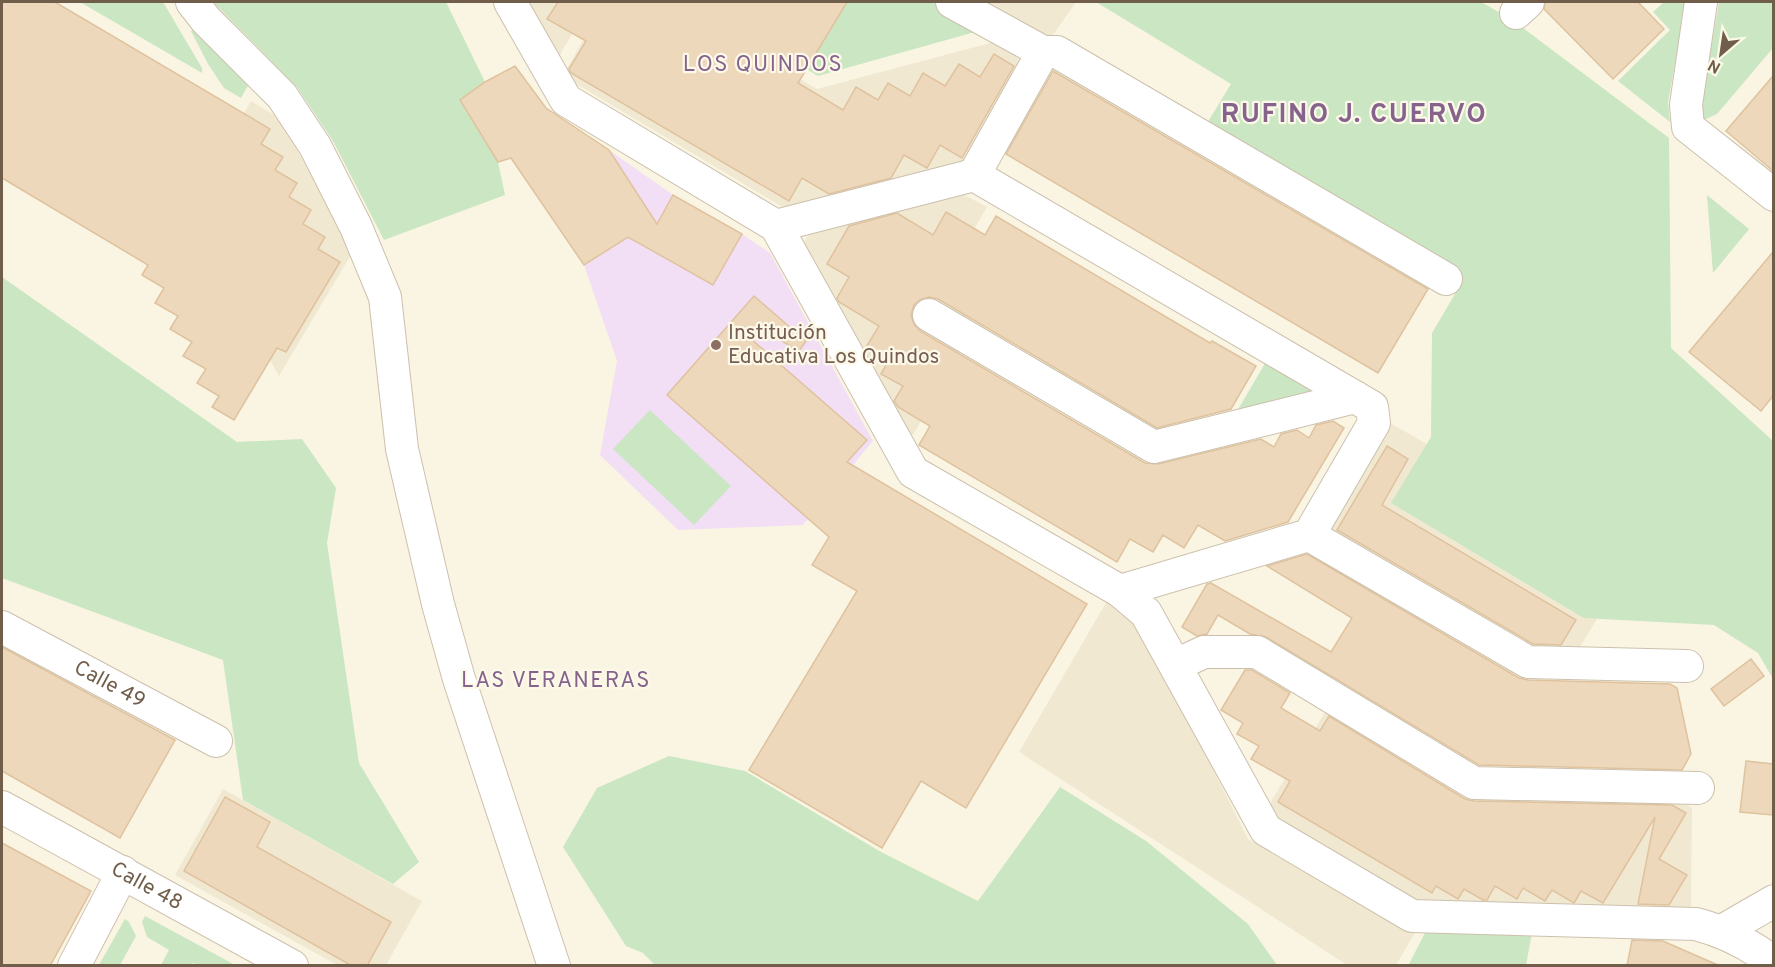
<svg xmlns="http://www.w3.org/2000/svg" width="1775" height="967" font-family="Overpass,sans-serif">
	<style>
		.residential { fill: #f1e8d1 }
		.education { fill: #f2dff6 }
		.green { fill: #cae6c2 }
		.building { fill: #edd8bc; stroke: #dfc29e; stroke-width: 1.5 }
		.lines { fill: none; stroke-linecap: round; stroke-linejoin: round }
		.minor-casing { stroke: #ccc0ad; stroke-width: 34 }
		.minor { stroke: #fff; stroke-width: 32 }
		.education-dot { fill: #8d6e63; stroke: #fdf9e8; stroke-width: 2 }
		.labels { text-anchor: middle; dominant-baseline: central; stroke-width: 4.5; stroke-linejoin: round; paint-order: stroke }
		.education-label { font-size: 21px; fill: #785e54; stroke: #fdf9e8; text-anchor: start }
		.street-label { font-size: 21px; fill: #705e4b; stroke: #fdf9e8 }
		.neighbourhood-label { font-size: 22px; letter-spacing: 1.5px; fill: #85638c; stroke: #fdf9e8 }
		.district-label { font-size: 27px; font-weight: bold; letter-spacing: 1.5px; fill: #85638c; stroke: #fdf9e8 }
	</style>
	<rect width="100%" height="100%" fill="#faf5e2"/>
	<g class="residential">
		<path d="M520,2H591L555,63Z"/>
		<path d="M604,2H669L817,89L1005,39L1034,54L973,165L789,211L563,76Z"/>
		<path d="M963,2H1076L1044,48Z"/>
		<path d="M251,101L281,119L352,253L279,376L187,213Z"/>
		<path d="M957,191L987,207L923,318L966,342L913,435L888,415L803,243L818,222Z"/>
		<path d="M1390,423L1434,448L1402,500L1597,619L1572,660L1528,659L1322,537Z"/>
		<path d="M1107,601L1138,621L1248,839L1416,931L1396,965H1347L1019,752Z"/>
		<path d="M1331,702L1482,791L1668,793L1692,808L1691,908L1423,904L1266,810Z"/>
		<path d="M223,789L422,901L386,965H337L175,875Z"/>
	</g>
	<path class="education" d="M609,150L673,195L742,234L770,253L873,441L803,525L678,530L600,455L617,361L584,265L544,204L596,169Z"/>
	<g class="green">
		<path d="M80,2H163L202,68V73Z"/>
		<path d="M213,2H446L485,82L460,100L498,162L505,195L384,240L333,141L297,87Z"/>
		<path d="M846,2H932L982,30L818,76L808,70L810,62Z"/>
		<path d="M1096,2H1481L1511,19L1669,138L1671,348L1773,441V679L1758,653L1714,625L1584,618L1391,503L1431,437L1432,333L1462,282L1206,125L1231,84Z"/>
		<path d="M1664,2H1686L1668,102L1670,122L1618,81L1670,30L1653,12Z"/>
		<path d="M1719,2H1773V48L1717,114L1704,120L1701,108Z"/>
		<path d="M194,29L251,80L241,98L224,88L208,64L191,31Z"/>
		<path d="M1707,195L1749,229L1713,273Z"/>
		<path d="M2,277L237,442L302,439L336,488L327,543L359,763L419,862L393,884L243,800L223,660L2,578Z"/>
		<path d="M1267,360L1324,394L1233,418Z"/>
		<path d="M650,410L731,486L694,525L613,449Z"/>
		<path d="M669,756L745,771L881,852L978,901L1060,787L1146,841L1248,924L1277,965H655L643,953L626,946L563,847L597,788Z"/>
		<path d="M145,916L235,965H198L193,963L191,965H161L169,950L147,937L142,922Z"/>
		<path d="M125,919L129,922L136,936L120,965H99Z"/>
		<path d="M1426,931L1532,933L1526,965L1408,966Z"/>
	</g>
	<g class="building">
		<path d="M2,2H55L270,129L261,144L283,157L275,170L297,183L289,197L311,210L303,224L325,237L318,249L340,262L286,352L277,348L234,420L212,407L219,396L197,383L206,369L183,356L192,342L170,329L178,316L155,303L164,288L142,275L148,265L2,178Z"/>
		<path d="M558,2H847L798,83L843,110L856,87L878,100L888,83L910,96L923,73L945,86L959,64L980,77L994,54L1014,66L962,158L940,145L927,168L904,155L891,178L829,194L802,178L789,201L571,73L569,69L586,41L547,19Z"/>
		<path d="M1545,2H1638L1664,29L1613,79L1544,9Z"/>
		<path d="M515,66L546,108L609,150L657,224L673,195L742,234L713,285L628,237L584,265L511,158L498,162L460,100L485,82Z"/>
		<path d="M1053,71L1428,289L1378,373L1006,154Z"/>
		<path d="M1773,76V171L1726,131Z"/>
		<path d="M946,212L985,235L996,216L1210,343L1212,341L1256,366L1231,409L1157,428L938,299L929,297L920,300L914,305L911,315L914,324L920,331L1145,463L1158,464L1261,439L1274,447L1281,434L1297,430L1309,438L1316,425L1333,421L1344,428L1288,522L1225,541L1198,525L1184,548L1163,535L1153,552L1130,539L1117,562L919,445L930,426L898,407L894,401L903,386L881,374L888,362L865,349L879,326L839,302L837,298L849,277L827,264L849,226L897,213L933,235Z"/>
		<path d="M1773,252V396L1761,411L1689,352Z"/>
		<path d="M754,296L806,341L799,351L759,328L751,339L867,440L847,462L1087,604L966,808L921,781L882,848L749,770L857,591L812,565L829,537L667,395Z"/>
		<path d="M1387,446L1408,459L1382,505L1576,620L1561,645L1533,644L1337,530Z"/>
		<path d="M1307,554L1519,678L1528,680L1670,684L1677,688L1691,754L1682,770L1479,765L1266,637L1250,634L1218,615L1207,634L1197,636L1182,627L1207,584L1211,583L1331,652L1352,618L1267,566Z"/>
		<path d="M2,647L175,740L120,838L2,771Z"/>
		<path d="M1751,659L1764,676L1724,706L1711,689Z"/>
		<path d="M1245,670H1252L1290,693L1281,708L1320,731L1329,716L1465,799L1474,801L1672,805L1686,813L1659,859L1687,875L1669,905L1638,904L1655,817L1603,903L1581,891L1574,903L1552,890L1545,901L1523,888L1517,899L1495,886L1487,900H1483L1464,889L1458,899L1436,886L1432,893L1278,802L1290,781L1251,759L1259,746L1237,734L1243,723L1221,710Z"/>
		<path d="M1746,761L1773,764V815L1740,812Z"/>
		<path d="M225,797L270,822L257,847L391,922L367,966H352L184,871Z"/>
		<path d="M2,843L91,891L50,966H2Z"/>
		<path d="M1632,940L1663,941L1720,966H1627Z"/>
	</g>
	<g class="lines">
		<g class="minor-casing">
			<g id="minor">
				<path d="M192,2L206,20L282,96L315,146L356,227L385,297L402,449L438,604L459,679L554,966"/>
				<path d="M510,2L566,100L776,226L913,472L1120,591L1146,613L1266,830L1412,916L1696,924C1726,932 1750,944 1774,963"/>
				<path d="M952,2L1043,52H1057L1446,279"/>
				<path d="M1701,2L1686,105L1688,127L1774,195"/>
				<path d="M1516,13L1528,2"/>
				<path d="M974,175L1043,52"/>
				<path d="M776,226L974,175L1372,407L1374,423L1309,535L1120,591"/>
				<path d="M929,315L1154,447L1355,397"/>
				<path d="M1309,535L1528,662L1687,666"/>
				<path id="s1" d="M2,627L216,741"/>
				<path d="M1176,665L1204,652H1257L1474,783L1698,788"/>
				<path id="s2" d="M2,807L292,966"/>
				<path d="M1722,931L1774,901"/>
				<path d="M74,966L123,872"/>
			</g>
		</g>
		<use href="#minor" class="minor"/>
	</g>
	<circle class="education-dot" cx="716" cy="345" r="6"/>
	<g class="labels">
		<g class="education-label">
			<text x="728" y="333">Institución<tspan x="728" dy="24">Educativa Los Quindos</tspan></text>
		</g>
		<g class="street-label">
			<text stroke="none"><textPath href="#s1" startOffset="122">Calle 49</textPath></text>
			<text stroke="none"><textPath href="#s2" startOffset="165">Calle 48</textPath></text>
		</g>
		<g class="neighbourhood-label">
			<text x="763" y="65">LOS QUINDOS</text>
			<text x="556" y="681">LAS VERANERAS</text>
		</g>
		<g class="district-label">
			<text x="1354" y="115">RUFINO J. CUERVO</text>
		</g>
	</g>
	<rect width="1775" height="967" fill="none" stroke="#705e4b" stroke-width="6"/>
	<g transform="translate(1721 54) rotate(209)" stroke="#fdf9e8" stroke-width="4.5" paint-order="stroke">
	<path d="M0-4.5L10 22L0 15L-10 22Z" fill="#705e4b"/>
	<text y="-9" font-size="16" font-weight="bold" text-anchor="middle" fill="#705e4b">N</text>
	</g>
</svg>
